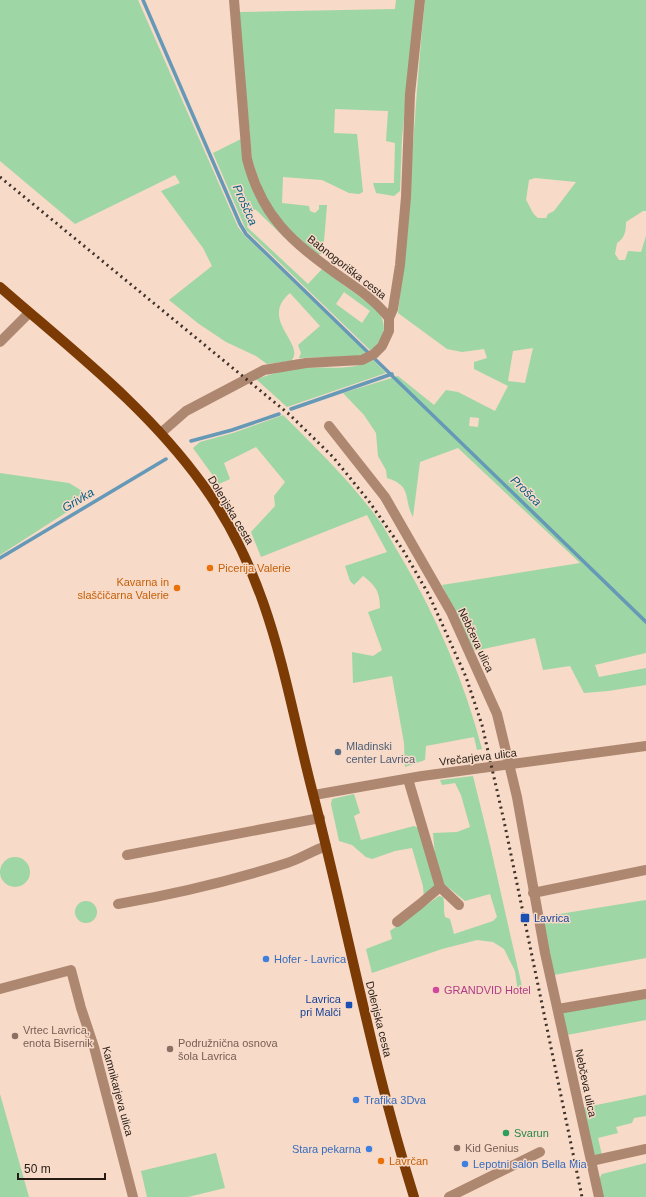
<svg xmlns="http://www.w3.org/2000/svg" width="646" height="1197" font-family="Arial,sans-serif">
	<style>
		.green { fill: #9ed6a5; fill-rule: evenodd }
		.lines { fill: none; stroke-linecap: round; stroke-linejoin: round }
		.stream { stroke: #6599b7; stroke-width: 3.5 }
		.minor { stroke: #ae8771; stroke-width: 10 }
		.primary { stroke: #7c3b05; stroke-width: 10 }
		.rail { stroke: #3d3129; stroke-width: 3; stroke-dasharray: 2 4; stroke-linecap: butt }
		.food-dot { fill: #e8710a; stroke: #f7dac8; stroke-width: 1.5 }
		.service-dot { fill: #5c6f8a; stroke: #f7dac8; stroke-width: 1.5 }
		.transit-dot { fill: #1a4fb4; stroke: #f7dac8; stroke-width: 1.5 }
		.shop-dot { fill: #3f7fe0; stroke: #f7dac8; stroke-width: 1.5 }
		.hotel-dot { fill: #d1479c; stroke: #f7dac8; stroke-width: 1.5 }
		.education-dot { fill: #8d6e63; stroke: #f7dac8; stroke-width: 1.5 }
		.leisure-dot { fill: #2e9e5b; stroke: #f7dac8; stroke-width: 1.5 }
		.labels { text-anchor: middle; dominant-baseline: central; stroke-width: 3; stroke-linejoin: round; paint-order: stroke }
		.street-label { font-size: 11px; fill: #251b14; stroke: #f7dac8 }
		.food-label { font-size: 11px; fill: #c56008; stroke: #f7dac8; text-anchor: start }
		.service-label { font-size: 11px; fill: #4e5e75; stroke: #f7dac8; text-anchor: start }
		.transit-label { font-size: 11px; fill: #164399; stroke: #f7dac8; text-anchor: start }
		.shop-label { font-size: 11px; fill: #366cbe; stroke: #f7dac8; text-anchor: start }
		.hotel-label { font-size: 11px; fill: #b23c85; stroke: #f7dac8; text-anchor: start }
		.education-label { font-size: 11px; fill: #785e54; stroke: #f7dac8; text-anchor: start }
		.leisure-label { font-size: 11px; fill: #27864d; stroke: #f7dac8; text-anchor: start }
		.water-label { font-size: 12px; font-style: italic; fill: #065c82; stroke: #f7dac8 }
	</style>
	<rect width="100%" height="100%" fill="#f7dac8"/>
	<g class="green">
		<path d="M0,0H138L238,227L244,235L368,354L362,356L299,358L301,353L298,345L320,326L290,293C258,320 307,344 291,361L267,364L256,356L226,342L199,324L169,300L212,266L203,248L161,191L180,183L175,175L75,224L0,161Z"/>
		<path d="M396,0H416L402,138L400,191L394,196L376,193L373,183H394L395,143L386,141L388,111L335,109L334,133L357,134L363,192L359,194L349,193L322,180L283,177L282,203L309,206L310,211L315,213L319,209V205H327L323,253L318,255L289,229L267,203L252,160L239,12L395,9Z"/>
		<path d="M425,0H646V211H643L626,222C626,231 625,238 617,243L615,254L619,260H625L628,251L641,252L646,236V653L595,665L599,677L646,668V685L608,691L584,693L570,666L543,670L535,638L474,651L442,585L580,563L458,448L420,462L413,517C403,499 413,486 387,478L386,470L378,456L376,433L364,415L343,393L398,376L434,405L446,390L458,392L495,411L508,386L474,369V362L487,358L484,349L462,352L447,349L398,313C411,209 414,104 425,0ZM535,178L576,182L554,211L548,214L546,218H538C532,214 530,206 526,200L529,180ZM533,348L525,383L508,381L513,351ZM470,417L479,418L478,427L469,426Z"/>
		<path d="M241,139L244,160L287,237L285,238L255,209L249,219L247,227L308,284L322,269L379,311C388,331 384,336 371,351L246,230L213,153ZM344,292L370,311L362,323L336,304Z"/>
		<path d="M373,360L386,373L287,407L256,379C269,375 284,370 298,368C323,366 350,372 373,360Z"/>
		<path d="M283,415C317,449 353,484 381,523C388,534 394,546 401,557C437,617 464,681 482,749L477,750L474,737L426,746L425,760L405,767L404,743L392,676L353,683L352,652L373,656L382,650L368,612L380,608C380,592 376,586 363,576L354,585L350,581L345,566L387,552L367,515L261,557L251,532L275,506L274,496L285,482L256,447L224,463L230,479L219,484L193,448L200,442L233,433Z"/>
		<path d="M0,473L69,483L84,492L87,499L0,555Z"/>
		<path d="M473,776L490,845L523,991L518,992L515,971L504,949L493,942L477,940L442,949L372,973L366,949L392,939L390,931L439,896L443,897C445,904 443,909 445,917L450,919L454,934L493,921L497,917L490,894L465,901L444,884L435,856L433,833L457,832L470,827L461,795L455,783L442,785L440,780Z"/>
		<path d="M354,794L360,813L354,816L361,840L414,826L420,829L436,888L424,899L423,886L412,848L395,851L372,859L366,857L352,845L339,841L331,804L332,799Z"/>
		<circle cx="15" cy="872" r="15"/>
		<path d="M646,900V958L554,975L541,917Z"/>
		<circle cx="86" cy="912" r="11"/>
		<path d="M646,996V1020L567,1035L563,1012Z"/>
		<path d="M0,1094L29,1197H0Z"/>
		<path d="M646,1094V1116L634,1118L632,1123L616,1127L618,1133L598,1138L602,1155L594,1157L582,1108L645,1095Z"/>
		<path d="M216,1153L225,1188L188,1197H147L141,1171Z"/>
		<path d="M646,1163V1197H603L599,1179L602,1174Z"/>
	</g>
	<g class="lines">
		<g class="stream">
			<path d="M143,0L240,224L246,234L646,622"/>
			<path d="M291,409L392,374"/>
			<path d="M191,441L232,430L279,414"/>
			<path d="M0,558L166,459"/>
		</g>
		<g class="minor">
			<path d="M234,0L247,159C262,217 291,241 338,275C357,288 375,300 389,318"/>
			<path d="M0,342L29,313"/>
			<path d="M329,426L385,497L451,612L497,714L517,797L545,953L599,1197"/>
			<path d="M162,432L186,411L264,370L306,363L362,360L374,354L382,346L389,331V318L393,309L400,265L406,197L410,94L420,0"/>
			<path d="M408,779L440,887L459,905"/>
			<path d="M314,795L422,776L646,746"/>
			<path d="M127,855L320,818"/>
			<path d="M533,893L646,870"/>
			<path d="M118,904C175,894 231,881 287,863C300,859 312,851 326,846"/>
			<path d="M397,922L420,904L440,887"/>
			<path d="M0,989L71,970L81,1008L94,1047L133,1197"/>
			<path d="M558,1009L646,994"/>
			<path d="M591,1161L646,1149"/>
			<path d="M449,1197L540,1152"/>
		</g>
		<path class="primary" d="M0,287C72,350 147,407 203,485C272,581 284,681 312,790C347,925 372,1063 414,1197"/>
		<path class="rail" d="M0,177L290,415L333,457L368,500L403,550L429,595L466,677L482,725L504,821L582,1197"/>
	</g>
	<g class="food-dot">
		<circle cx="210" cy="568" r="4"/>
		<circle cx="177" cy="588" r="4"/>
		<circle cx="381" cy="1161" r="4"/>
	</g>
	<circle class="service-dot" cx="338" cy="752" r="4"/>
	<g class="transit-dot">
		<rect x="520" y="913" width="10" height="10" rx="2"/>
		<rect x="345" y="1001" width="8" height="8" rx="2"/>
	</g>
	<g class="shop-dot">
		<circle cx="266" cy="959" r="4"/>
		<circle cx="356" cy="1100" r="4"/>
		<circle cx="369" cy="1149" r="4"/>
		<circle cx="465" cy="1164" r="4"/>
	</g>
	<circle class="hotel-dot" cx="436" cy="990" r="4"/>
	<g class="education-dot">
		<circle cx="15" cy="1036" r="4"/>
		<circle cx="170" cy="1049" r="4"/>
		<circle cx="457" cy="1148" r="4"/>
	</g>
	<circle class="leisure-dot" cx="506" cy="1133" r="4"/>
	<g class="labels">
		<g class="street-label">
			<text transform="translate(347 267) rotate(38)">Babnogoriška cesta</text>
			<text transform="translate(231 510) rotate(59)">Dolenjska cesta</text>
			<text transform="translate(476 640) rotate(65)">Nebčeva ulica</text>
			<text transform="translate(478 757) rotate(-7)">Vrečarjeva ulica</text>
			<text transform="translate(379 1019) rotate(76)">Dolenjska cesta</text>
			<text transform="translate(586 1083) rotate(78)">Nebčeva ulica</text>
			<text transform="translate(118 1091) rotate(75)">Kamnikarjeva ulica</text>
		</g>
		<g class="food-label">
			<text x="218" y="568">Picerija Valerie</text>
			<text x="169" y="582" text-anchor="end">Kavarna in<tspan x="169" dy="13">slaščičarna Valerie</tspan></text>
			<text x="389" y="1161">Lavrčan</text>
		</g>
		<g class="service-label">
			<text x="346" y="746">Mladinski<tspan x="346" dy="13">center Lavrica</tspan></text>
		</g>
		<g class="transit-label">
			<text x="534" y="918">Lavrica</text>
			<text x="341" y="999" text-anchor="end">Lavrica<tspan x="341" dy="13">pri Malči</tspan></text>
		</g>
		<g class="shop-label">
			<text x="274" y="959">Hofer - Lavrica</text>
			<text x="364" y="1100">Trafika 3Dva</text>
			<text x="361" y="1149" text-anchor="end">Stara pekarna</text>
			<text x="473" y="1164">Lepotni salon Bella Mia</text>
		</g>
		<g class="hotel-label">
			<text x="444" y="990">GRANDVID Hotel</text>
		</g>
		<g class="education-label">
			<text x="23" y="1030">Vrtec Lavrica,<tspan x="23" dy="13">enota Bisernik</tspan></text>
			<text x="178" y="1043">Podružnična osnova<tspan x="178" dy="13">šola Lavrica</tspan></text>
			<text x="465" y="1148">Kid Genius</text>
		</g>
		<g class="leisure-label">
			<text x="514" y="1133">Svarun</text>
		</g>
		<g class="water-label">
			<text transform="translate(245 205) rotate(66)">Proščca</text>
			<text transform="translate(526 491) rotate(44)">Prošca</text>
			<text transform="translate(78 500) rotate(-31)">Grivka</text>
		</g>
	</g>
	<path d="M18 1173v6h87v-6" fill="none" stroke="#251b14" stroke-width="2"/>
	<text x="24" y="1173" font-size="12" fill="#251b14" stroke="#f7dac8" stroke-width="3" paint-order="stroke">50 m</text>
</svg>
